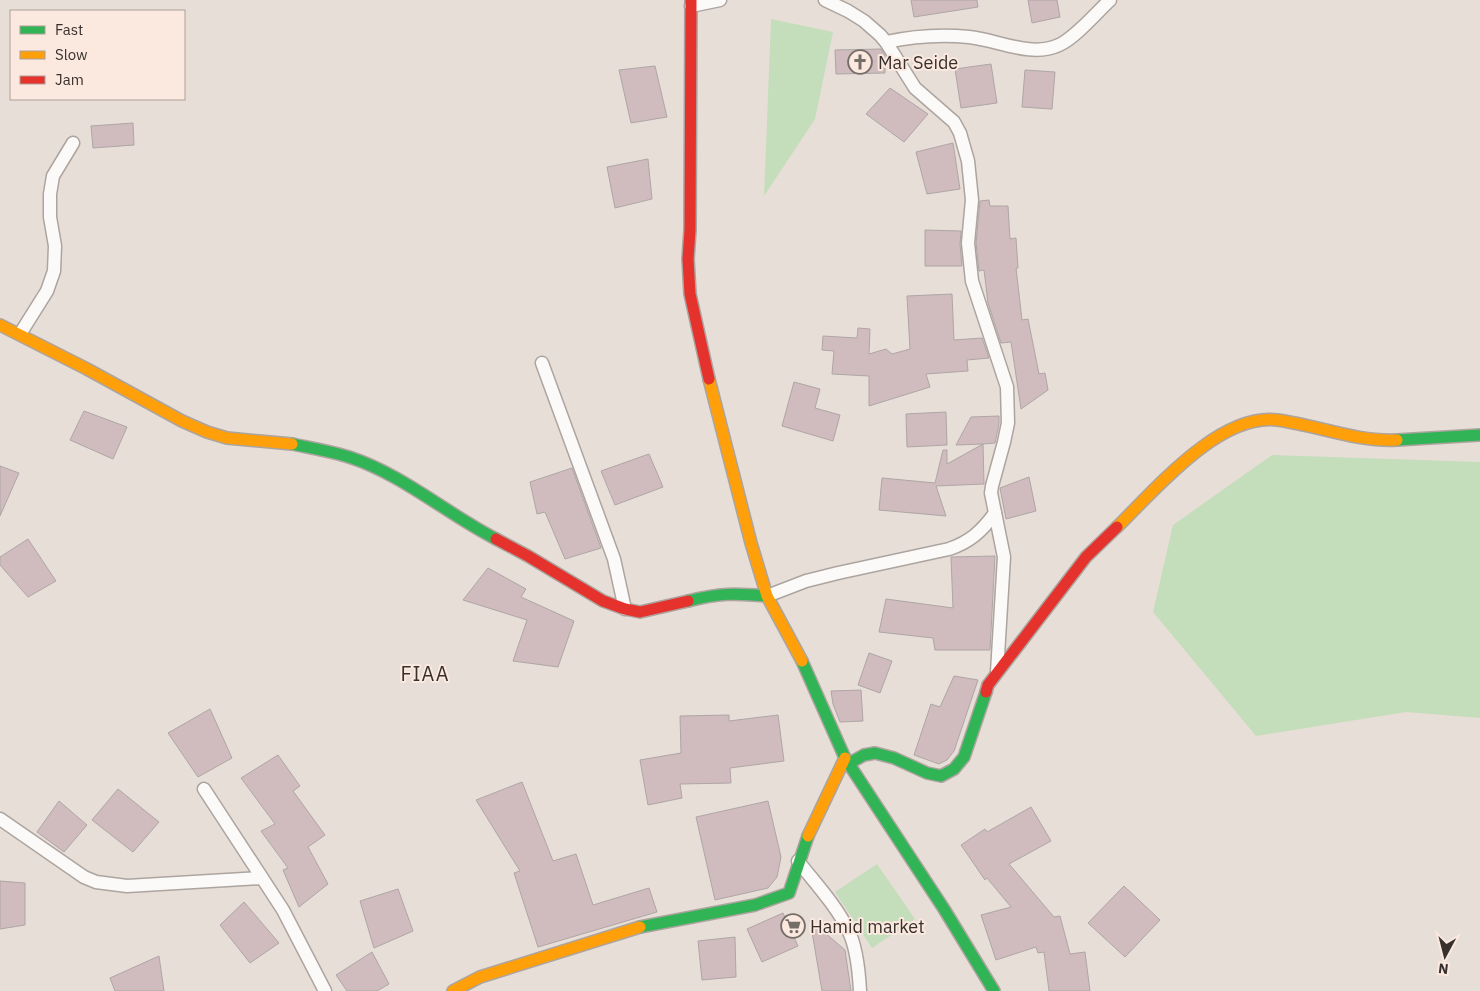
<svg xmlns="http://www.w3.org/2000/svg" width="1480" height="991" font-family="'IBM Plex Sans',sans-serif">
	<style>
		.green { fill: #c4ddba }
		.building { fill: #d0bbbe; stroke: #aea6a5 }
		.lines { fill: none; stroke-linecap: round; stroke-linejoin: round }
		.street-casing { stroke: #aca49f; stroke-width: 15 }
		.fast-casing { stroke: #aca49f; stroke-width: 14 }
		.slow-casing { stroke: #aca49f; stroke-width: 14 }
		.jam-casing { stroke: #aca49f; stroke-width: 14 }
		.street { stroke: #fcfaf9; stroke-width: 12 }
		.fast { stroke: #30b455; stroke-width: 11 }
		.slow { stroke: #ff9f0a; stroke-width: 11 }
		.jam { stroke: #e5322d; stroke-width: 11 }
		.labels { text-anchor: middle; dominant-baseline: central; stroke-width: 4; stroke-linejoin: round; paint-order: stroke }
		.poi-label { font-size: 18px; fill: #37302c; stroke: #fbe9df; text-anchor: start }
		.quarter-label { font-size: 20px; letter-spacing: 1px; fill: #37302c; stroke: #fbe9df }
	</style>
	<rect width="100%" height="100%" fill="#e8ded8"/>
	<g class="green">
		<path d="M771,19L833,32L815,119L764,196Z"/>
		<path d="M1272,455L1480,462V718L1406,712L1256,736L1153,612L1173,525Z"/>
		<path d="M877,864L915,919L872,948L835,892Z"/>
	</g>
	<g class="building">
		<path d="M911,0H977L978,7L914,17Z"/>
		<path d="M1028,0H1057L1060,17L1032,23Z"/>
		<path d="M881,49L885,56V73L836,74L835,50Z"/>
		<path d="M991,64L997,103L961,108L955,69Z"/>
		<path d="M655,66L667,117L631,123L619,70Z"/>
		<path d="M1025,70L1055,72L1052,109L1022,107Z"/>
		<path d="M890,88L928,114L904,142L866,114Z"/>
		<path d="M133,123L134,145L93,148L91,126Z"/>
		<path d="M953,143L960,189L927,194L916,152Z"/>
		<path d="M648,159L652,199L615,208L607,167Z"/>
		<path d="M989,200L990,206H1008L1010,239L1016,238L1018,268H1016L1022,320L1028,319L1039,374L1045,373L1048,390L1021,409L1011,342L1001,343L988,303L984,270L979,271L976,243L980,201Z"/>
		<path d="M925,230L961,231L960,244L962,266H925Z"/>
		<path d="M952,294L954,340L982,338L989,358L967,360L968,371L926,374L930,387L869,406V376L832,374L834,351L822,350L823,336L857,338L858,328L870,329L869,354L886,349L892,354L910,349L907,296Z"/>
		<path d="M794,382L820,389L815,408L840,415L833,441L782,426Z"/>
		<path d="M84,411L127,427L113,459L70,440Z"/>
		<path d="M946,412L947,445L907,447L906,414Z"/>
		<path d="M999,416V424L995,443L983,444L984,484L936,486L946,516L879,510L882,478L935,483L943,450H947V464L983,444L956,445L971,417Z"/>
		<path d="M649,454L663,487L615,505L601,471Z"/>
		<path d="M0,466L19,473L0,516Z"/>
		<path d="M572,468L601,548L565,559L545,512L537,514L530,482Z"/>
		<path d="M1029,477L1036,511L1006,519L1000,488Z"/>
		<path d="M28,539L56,581L28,597L0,565V557Z"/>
		<path d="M995,556L990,650H935L933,638L879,632L886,599L953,608L951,557Z"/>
		<path d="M488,568L526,589L521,597L574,621L558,667L513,661L527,620L463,600Z"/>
		<path d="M869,653L892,661L880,693L858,685Z"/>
		<path d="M954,676L978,680L954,751L947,760L939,764L914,755L931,704L940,707Z"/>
		<path d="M861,690L863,721L840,722L833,704L831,691Z"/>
		<path d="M210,709L232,758L198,777L168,733Z"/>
		<path d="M729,715V721L778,715L784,761L730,768L731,783L680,784L682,798L648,805L640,760L681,753L680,716Z"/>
		<path d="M278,755L300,786L293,791L325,835L308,847L328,884L299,907L283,870L288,868L261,831L275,824L241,778Z"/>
		<path d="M522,782L553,861L576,854L593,905L649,888L657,912L538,947L514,873L520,871L476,800Z"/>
		<path d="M118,789L159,822L133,852L92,820Z"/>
		<path d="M59,801L87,825L64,852L37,832Z"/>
		<path d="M768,801L781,857L777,877L768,888L715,900L696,817Z"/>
		<path d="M1031,807L1051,841L1009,864L1054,917L1060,916L1070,954L1085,952L1090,991H1049L1044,952L1038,953L1036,947L996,960L981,915L1011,907L987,878L985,880L961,845L985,829L987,832Z"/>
		<path d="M0,881L25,883V925L0,929Z"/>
		<path d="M1124,886L1160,920L1125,957L1088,923Z"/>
		<path d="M398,889L413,931L374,948L360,901Z"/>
		<path d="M244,902L279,943L250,963L220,925Z"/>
		<path d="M783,913L798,946L762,962L747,929Z"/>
		<path d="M810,920L845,950L851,991H822Z"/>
		<path d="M735,937L736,977L702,980L698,941Z"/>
		<path d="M372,952L389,984L377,991H347L336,975Z"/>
		<path d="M159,956L164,991H115L110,978Z"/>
	</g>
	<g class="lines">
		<g class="street-casing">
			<g id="street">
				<path d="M825,0L848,11L864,21L880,35L886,42L915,88L954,122L960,133L968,161L972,200L968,243L972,281L1007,387L1008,423L1004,442L992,486L991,493L1004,557L997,672"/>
				<path d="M691,6L720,0"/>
				<path d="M886,42C914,36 941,34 969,37C998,40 1031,58 1059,45C1075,38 1096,13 1110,0"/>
				<path d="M20,334L47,291L54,271L55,246L50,217V194L53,176L73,143"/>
				<path d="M542,363L614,559L625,609"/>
				<path d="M767,596L806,581L838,573L949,549C970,542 982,531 995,513"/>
				<path d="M204,789L283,910L325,991"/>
				<path d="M0,819L84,877L96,882L127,886L262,878"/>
				<path d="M798,861C815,883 836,905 848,930C857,947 859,972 860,991"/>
			</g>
		</g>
		<g class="fast-casing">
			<g id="fast">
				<path d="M1397,440L1480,435"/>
				<path d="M292,444C311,448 330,451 349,457C402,474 447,514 496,539"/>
				<path d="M688,601C719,593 735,593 767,596"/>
				<path d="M802,661L845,758L944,909L994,991"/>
				<path d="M848,764L864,755L875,753L894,758L927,773L941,776L954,769L964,757L986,692"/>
				<path d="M640,927L755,905L789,893L808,836"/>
			</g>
		</g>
		<g class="slow-casing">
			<g id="slow">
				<path d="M0,325L87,369L182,421L207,432L227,438L292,444"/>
				<path d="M709,379L751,543L767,596L802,661"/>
				<path d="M1117,527C1155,490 1219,413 1277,420C1316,425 1356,442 1397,440"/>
				<path d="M808,836L845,758"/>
				<path d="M453,991L480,977L640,927"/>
			</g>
		</g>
		<g class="jam-casing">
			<g id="jam">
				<path d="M691,0L690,230L688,259L690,294L709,379"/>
				<path d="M496,539L528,556L603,601L625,609L640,612L688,601"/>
				<path d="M986,692L988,685L1086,557L1117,527"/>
			</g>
		</g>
		<use href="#street" class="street"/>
		<use href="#fast" class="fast"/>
		<use href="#slow" class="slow"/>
		<use href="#jam" class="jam"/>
	</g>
	<defs>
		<g id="church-ring" transform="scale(1.25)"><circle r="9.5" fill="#fbe9df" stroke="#756d68" stroke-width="1.5"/><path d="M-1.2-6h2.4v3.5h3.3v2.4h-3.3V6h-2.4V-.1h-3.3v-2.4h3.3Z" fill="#756d68"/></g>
		<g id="supermarket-ring" transform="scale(1.25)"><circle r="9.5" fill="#fbe9df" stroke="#756d68" stroke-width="1.5"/><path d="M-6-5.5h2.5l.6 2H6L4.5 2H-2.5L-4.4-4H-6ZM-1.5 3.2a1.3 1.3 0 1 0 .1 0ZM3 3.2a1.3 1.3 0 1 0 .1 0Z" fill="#756d68"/></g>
	</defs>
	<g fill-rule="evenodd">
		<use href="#church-ring" x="860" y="62"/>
		<use href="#supermarket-ring" x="793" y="926"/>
	</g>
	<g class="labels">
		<g class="poi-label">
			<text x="878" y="62">Mar Seide</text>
			<text x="810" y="926">Hamid market</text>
		</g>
		<g class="quarter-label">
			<text x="425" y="673">FIAA</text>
		</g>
	</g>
	<rect x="10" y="10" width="175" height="90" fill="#fbe9df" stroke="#ad9f97"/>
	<rect x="20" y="26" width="25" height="8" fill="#30b455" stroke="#ad9f97"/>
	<text x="55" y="35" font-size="15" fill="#37302c">Fast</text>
	<rect x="20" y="51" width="25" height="8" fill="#ff9f0a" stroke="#ad9f97"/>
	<text x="55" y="60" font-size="15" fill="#37302c">Slow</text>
	<rect x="20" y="76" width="25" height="8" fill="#e5322d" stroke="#ad9f97"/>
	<text x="55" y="85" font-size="15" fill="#37302c">Jam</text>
	<g transform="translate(1445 956) rotate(187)" stroke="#fbe9df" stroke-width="4" paint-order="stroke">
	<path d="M0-4L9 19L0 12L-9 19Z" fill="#37302c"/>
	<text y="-8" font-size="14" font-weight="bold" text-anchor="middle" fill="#37302c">N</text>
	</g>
</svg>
